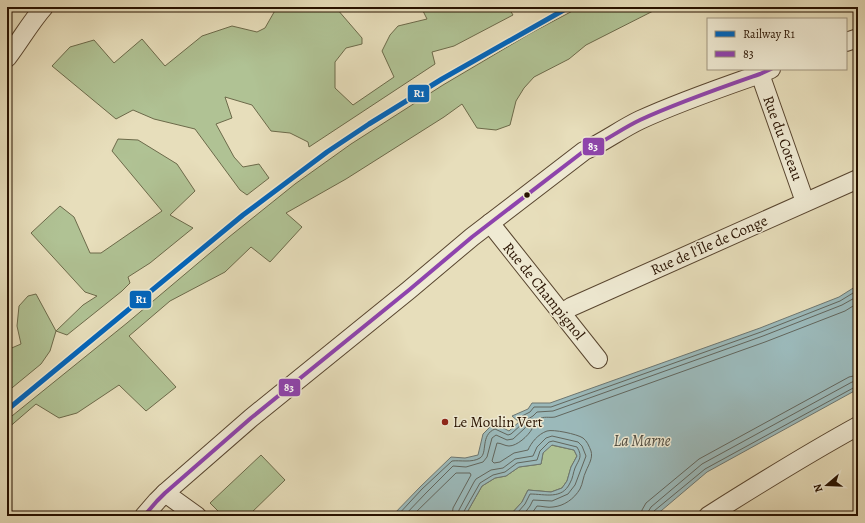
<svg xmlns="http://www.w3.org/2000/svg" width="865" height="523" font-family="Alegreya,serif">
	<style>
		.green { fill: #b0c294; stroke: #6c6a4a }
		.water { fill: #9bb9ba; stroke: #6d7670 }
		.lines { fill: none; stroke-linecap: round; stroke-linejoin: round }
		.shore { stroke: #62665d; stroke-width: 1 }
		.minor-casing { stroke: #58452f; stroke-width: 20 }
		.minor { stroke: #efead3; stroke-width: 18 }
		.bus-1-casing { stroke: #efead3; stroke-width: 7 }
		.bus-1 { stroke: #8e44ad; stroke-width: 4 }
		.rail-1-casing { stroke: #efead3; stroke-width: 8 }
		.rail-1 { stroke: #0065bd; stroke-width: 5 }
		.bus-dot { fill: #281200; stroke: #efead3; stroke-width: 1.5 }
		.poi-dot { fill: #8f2418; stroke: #efead3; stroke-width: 1.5 }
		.labels { text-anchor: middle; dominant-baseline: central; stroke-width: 3; stroke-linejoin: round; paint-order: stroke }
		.street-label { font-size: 15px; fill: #281200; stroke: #efead3 }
		.poi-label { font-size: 15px; fill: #281200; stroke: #efead3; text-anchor: start }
		.water-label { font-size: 16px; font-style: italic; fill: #504c41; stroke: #efead3 }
		.line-badge { stroke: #efead3; stroke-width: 1.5 }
		.badge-label { font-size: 11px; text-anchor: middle; font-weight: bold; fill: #fff }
	</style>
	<rect width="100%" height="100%" fill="#e7debb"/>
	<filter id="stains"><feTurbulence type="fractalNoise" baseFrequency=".005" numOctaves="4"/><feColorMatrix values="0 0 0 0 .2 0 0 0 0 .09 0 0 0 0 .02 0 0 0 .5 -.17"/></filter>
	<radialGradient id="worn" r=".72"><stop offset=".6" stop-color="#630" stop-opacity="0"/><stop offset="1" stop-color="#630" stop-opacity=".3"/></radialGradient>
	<g class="green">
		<path d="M277,7H337V9L362,38V44L346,48L335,62V88L353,105L394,77L382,51L390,35L398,26L427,19L421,7H508L513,15L454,46L432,52L435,64L309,147L308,142L290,133L271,131L252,105L225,97L232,118L216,124L234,157L243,167L259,164L269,178L247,195L240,190L195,129L154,119L133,110L116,119L52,66L70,47L94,40L114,63L142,39L165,66L202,36L232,26L257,32L265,28Z"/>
		<path d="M580,7H661L586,45L569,59L534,77L524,88L516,101L510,125L496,130L477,128L462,104L444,117L346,179L286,213L302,227L270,262L251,247L225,272L170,301L129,336L176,387L146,411L119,385L77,413L59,418L36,404L7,429V420L127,323L229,237L295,184L351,144L443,85L531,33Z"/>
		<path d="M118,139L138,140L177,164L195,191L170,215L193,228L150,263L128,277L130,283L122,291L67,335L56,331L50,351L41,364L7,392V350L21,344L17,326L19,306L28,296L36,294L56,331L83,305L97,296L85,292L31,233L60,206L74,217L90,253H101L162,211L112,151Z"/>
		<path d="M551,445L574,450L577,456L571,467L567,481L562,488L551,492L528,490L522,502L512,513L519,516H465L482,486L495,478L506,476L519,467L541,464L543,453Z"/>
		<path d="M261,455L285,480L248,516H223L210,503Z"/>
	</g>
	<path class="water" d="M858,285V389L707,472L655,516H519L512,513L522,502L528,490L551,492L562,488L567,481L571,467L577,456L574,450L552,445L543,453L541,464L519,467L506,476L495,478L482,486L465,516H392L420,487L451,457L465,458L478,455L483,434L494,423L509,431L519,422L512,416L528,409L532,403H550L760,328L839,297Z"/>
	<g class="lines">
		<g class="shore">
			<path d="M397,516L422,489L452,461C460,460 472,463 480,458C488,453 480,435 495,429L508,435L511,434L522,424L523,421L522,416L530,412L534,407H551L761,332L840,301L858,290"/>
			<path d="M404,516L426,493L453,466L466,467L483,462L487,457L492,438L496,435L507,440L513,439L525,428L527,424L528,419L533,416L537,412L553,411L763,336L842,305L858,296"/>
			<path d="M412,516L456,473H470L471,475L453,508L452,516"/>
			<path d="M458,516L459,510L474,482L476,479L491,470L503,468L515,459L533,456L537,447L546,438L552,436L578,442L582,446L586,456L575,485L568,494L552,501L533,500L530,506L524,514L523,516"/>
			<path d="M463,516V513L480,483L493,475L505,472L517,463L537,460L540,451L549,442L553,441L577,447C583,457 579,459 575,468C573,473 573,478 570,483C562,500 545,494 530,494L525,504L518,512V516"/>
			<path d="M530,516L537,506C542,506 548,508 553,507C564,506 574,499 580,489C583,483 583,477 586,471C589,464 593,458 591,451C589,446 587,441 583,438C577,434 553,429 547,431C538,434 531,443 528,450L514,453L500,462L494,463L492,461L497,443C501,443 505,446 509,446C517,446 528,436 532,429C534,424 534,421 539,419C543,416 550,418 555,417L765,342L845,311L858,303"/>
			<path d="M641,516L642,510L646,503L699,459L849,377L858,375"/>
			<path d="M647,516L648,512L651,507L702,464L852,382L858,381"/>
			<path d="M652,516L653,513L654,511L705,469L855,387L858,386"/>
		</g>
		<g class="minor-casing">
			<g id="minor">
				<path d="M846,42L858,38"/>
				<path d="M7,58C20,41 30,23 44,7"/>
				<path d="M760,74L805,202"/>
				<path d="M490,223L598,359"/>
				<path d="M562,313L571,307L858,179"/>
				<path d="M165,493L197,516"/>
				<path d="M144,516L157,501L165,493L251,418L409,290L472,237L584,151C604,142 621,129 640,120C679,102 720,88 760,74L771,69"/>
				<path d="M708,516C757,485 807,454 858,426"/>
			</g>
		</g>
		<use href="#minor" class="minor"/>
		<g class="bus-1-casing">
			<path id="bus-1" d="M144,516L157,501L165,493L251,418L409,290L472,237L584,151C604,142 621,129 640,120C679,102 720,88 760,74L771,69"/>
		</g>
		<use href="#bus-1" class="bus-1"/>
		<g class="rail-1-casing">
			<path id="rail-1" d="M7,410L243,215L327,152L369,124L442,79L569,7"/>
		</g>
		<use href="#rail-1" class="rail-1"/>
	</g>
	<circle class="bus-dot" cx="527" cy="195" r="3.5"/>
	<circle class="poi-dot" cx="445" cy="422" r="4"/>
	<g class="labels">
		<g class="street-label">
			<text transform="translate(783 138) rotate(70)">Rue du Coteau</text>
			<text transform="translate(709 245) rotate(-24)">Rue de l'Île de Conge</text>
			<text transform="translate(544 291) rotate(51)">Rue de Champignol</text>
		</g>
		<g class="poi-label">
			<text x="453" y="422">Le Moulin Vert</text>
		</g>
		<g class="water-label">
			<text x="642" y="441">La Marne</text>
		</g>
	</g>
	<g class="line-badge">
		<rect x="407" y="84" width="23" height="19" rx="4" fill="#0065bd"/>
		<rect x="582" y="137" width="23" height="19" rx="4" fill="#8e44ad"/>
		<rect x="129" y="290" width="23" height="19" rx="4" fill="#0065bd"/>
		<rect x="278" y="378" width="23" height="19" rx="4" fill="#8e44ad"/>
	</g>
	<g class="badge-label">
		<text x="419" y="97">R1</text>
		<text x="593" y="150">83</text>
		<text x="141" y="303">R1</text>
		<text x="289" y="391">83</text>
	</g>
	<rect width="865" height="523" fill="none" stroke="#e7debb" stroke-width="24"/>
	<rect x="8" y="8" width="849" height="507" fill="none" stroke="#281200" stroke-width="2"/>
	<rect x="12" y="12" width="841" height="499" fill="none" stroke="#281200"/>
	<rect x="707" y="18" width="140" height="52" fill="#efead3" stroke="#9f947f"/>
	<rect x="715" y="31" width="20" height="6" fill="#0065bd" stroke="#9f947f"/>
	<text x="743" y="38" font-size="12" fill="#281200">Railway R1</text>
	<rect x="715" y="51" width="20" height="6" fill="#8e44ad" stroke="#9f947f"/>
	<text x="743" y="58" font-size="12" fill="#281200">83</text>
	<g transform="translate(827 485) rotate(251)" stroke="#efead3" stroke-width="3" paint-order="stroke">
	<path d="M0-3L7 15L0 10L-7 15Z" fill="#281200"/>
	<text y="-6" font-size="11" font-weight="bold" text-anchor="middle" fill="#281200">N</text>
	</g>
	<rect width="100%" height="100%" filter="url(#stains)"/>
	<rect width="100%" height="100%" fill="url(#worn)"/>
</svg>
